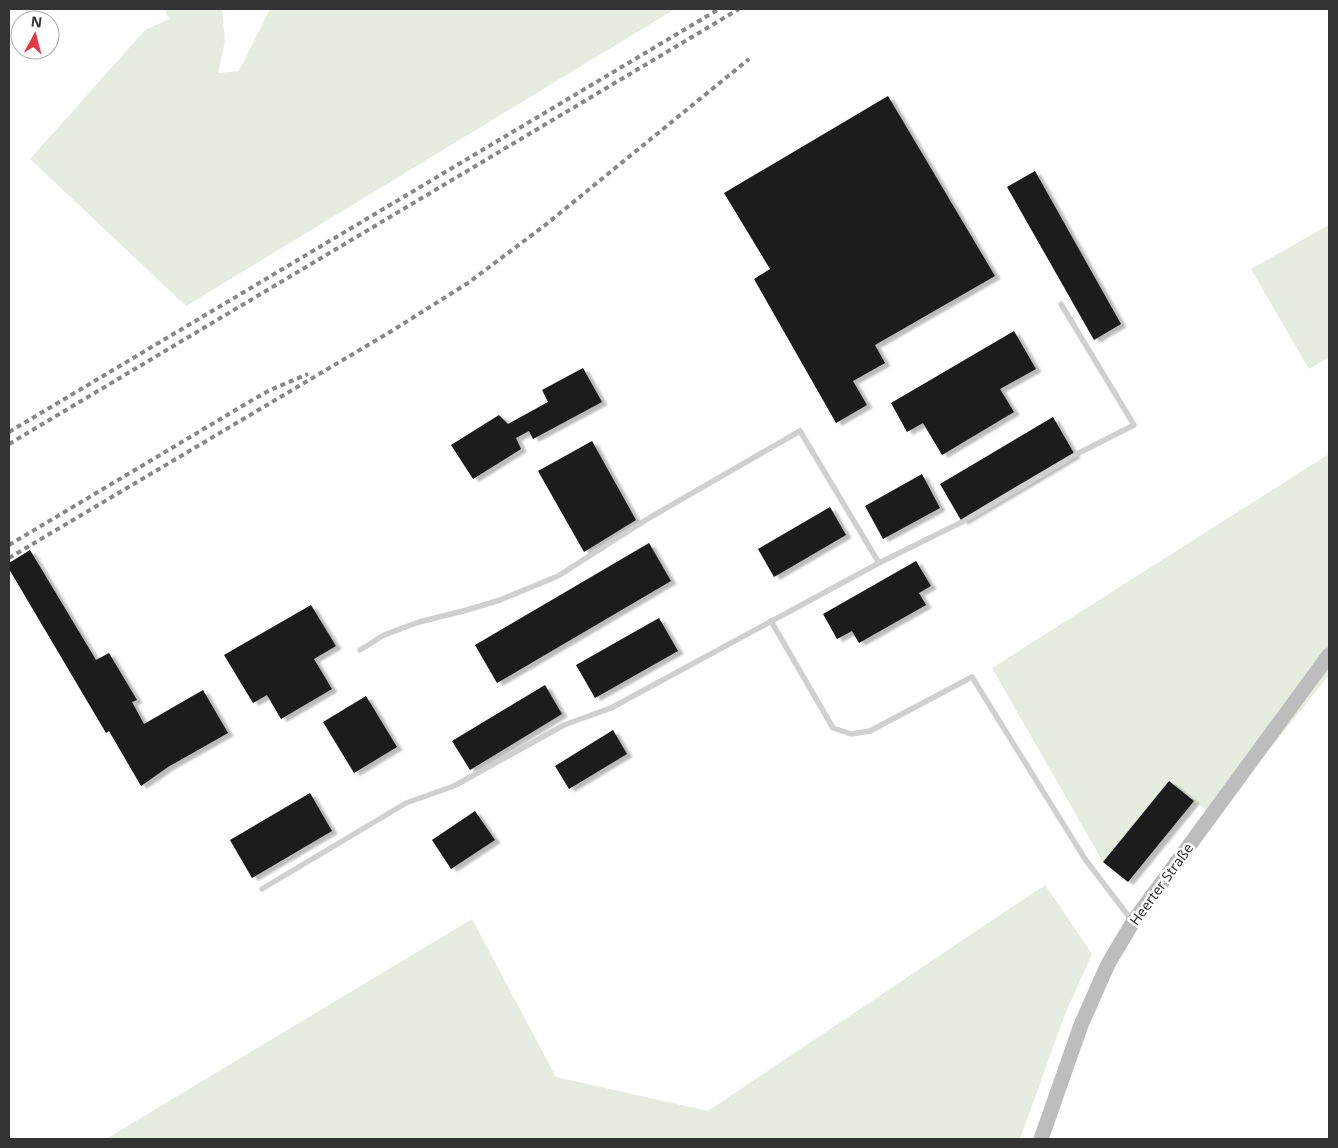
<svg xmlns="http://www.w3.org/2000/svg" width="1338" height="1148" font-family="'Noto Sans',sans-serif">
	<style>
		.green { fill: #e6ecdf }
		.building { fill: #1a1a1a; filter: url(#shadow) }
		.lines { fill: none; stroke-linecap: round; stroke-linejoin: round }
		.lane { stroke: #d0d0d0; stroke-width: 5.5 }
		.secondary { stroke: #bdbdbd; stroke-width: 15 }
		.rail { stroke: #888; stroke-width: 4; stroke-dasharray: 5 4; stroke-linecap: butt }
		.labels { text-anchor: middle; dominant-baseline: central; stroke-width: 5; stroke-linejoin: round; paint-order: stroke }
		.street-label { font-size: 14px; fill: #333; stroke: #fff }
	</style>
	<defs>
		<filter id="shadow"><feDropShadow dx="5.5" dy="3" stdDeviation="1" flood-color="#0004"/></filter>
	</defs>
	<rect width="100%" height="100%" fill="#fff"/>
	<g class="green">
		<path d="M165,9H222L225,41L218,73L239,71L270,9H675L186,306L30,159L145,30L169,19Z"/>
		<path d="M1329,225V357L1309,369L1251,269Z"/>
		<path d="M1329,454V675L1250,773L1218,819L1169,781L1103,862L992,668Z"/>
		<path d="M1045,885L1092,954L1065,1014L1020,1139H106L472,919L556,1077L708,1111Z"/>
	</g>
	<g class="building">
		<path d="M888,96L995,276L875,345L885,363L853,381L867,405L836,423L754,279L770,269L724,193Z"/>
		<path d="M1035,171L1121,324L1094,340L1007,187Z"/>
		<path d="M1014,331L1036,369L1000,389L1014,412L942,455L923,423L907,432L891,403Z"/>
		<path d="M583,368L602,402L533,439L529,431L516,438L521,449L473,479L451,445L499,415L508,424L548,402L542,390Z"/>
		<path d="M1053,417L1075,455L962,522L940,484Z"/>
		<path d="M592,441L636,520L584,552L538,471Z"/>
		<path d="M922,474L940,508L883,539L865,506Z"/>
		<path d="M830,507L846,535L774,577L758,549Z"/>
		<path d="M649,543L671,581L497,683L475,645Z"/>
		<path d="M30,550L96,660L109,653L137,700L132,702L144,724L203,690L228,733L168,767L141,786L109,731L106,733L9,569V563Z"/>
		<path d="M916,561L931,586L919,593L926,605L859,643L852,631L837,639L823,614Z"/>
		<path d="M311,605L336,646L314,659L332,689L281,719L267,695L253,703L224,655Z"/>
		<path d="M659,618L678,651L595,698L576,665Z"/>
		<path d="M545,685L562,714L470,770L452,741Z"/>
		<path d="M366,696L397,747L354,773L323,722Z"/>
		<path d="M613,730L627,754L569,789L555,766Z"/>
		<path d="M1169,781L1194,801L1128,882L1103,862Z"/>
		<path d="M310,793L332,831L252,878L230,840Z"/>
		<path d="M475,811L495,840L451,869L432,840Z"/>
	</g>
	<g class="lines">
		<g class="lane">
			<path d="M771,621L833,728L851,734L870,731L972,677L1085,859L1133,922"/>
			<path d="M360,650L384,635L419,622L467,610L500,600L558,576L649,518L800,431L879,563"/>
			<path d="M262,889L406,803L454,786L564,725L611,708L879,563L962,522L1075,455L1134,425L1061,304"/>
		</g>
		<path class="secondary" d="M1041,1139L1081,1025L1108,964L1133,922L1329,655"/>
		<g class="rail">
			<path d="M9,432L719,9"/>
			<path d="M9,444L739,9"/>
			<path d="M9,545L254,399L270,390L308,374"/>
			<path d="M9,558L390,332L468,283L544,226L749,59"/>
		</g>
	</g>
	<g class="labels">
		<g class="street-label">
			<text transform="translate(1161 884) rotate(-54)">Heerter Straße</text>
		</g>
	</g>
	<rect width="1338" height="1148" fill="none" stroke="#333333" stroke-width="20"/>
	<g transform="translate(35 35) rotate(7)"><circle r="24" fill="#ffffff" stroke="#adadad"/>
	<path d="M0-4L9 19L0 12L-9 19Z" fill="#e63946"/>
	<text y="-8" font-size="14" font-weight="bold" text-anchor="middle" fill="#333333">N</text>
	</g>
</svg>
